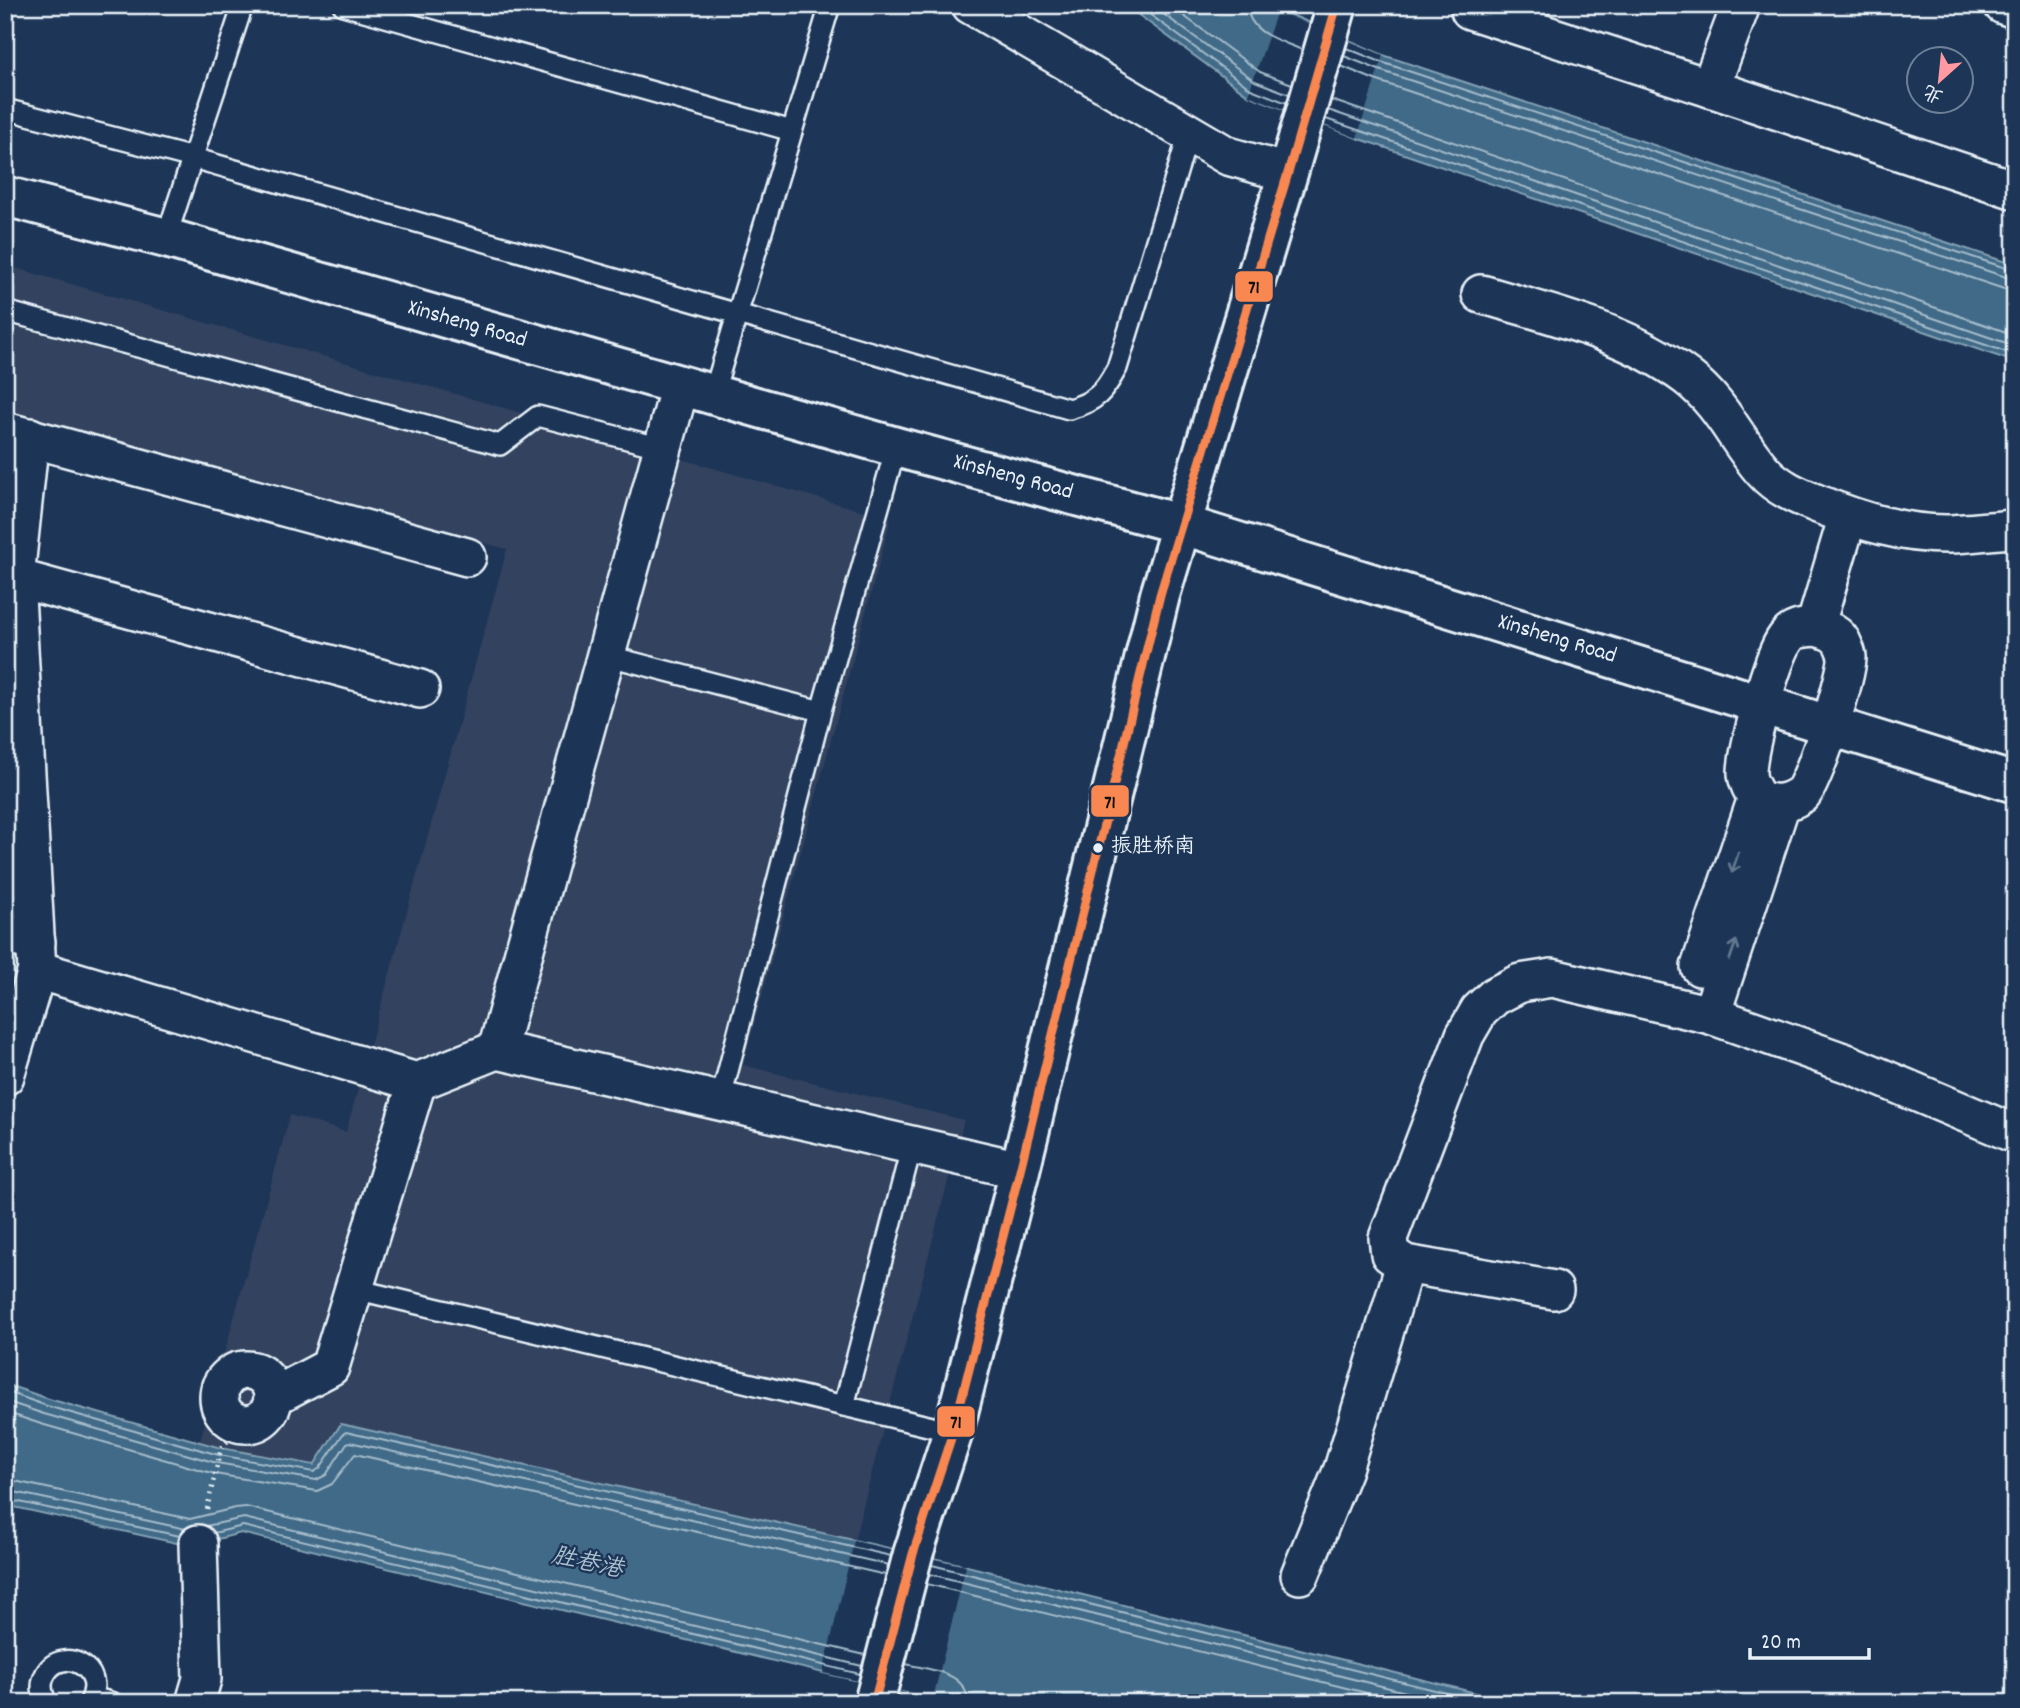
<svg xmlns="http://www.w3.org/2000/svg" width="2020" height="1708" font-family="Dekko,'LXGW WenKai TC',sans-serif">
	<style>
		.built { fill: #32435e }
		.water { fill: #406b87; stroke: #83a1b4; stroke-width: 2 }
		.pier { fill: #1d3557 }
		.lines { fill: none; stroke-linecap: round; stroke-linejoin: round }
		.shore { stroke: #a5bbcb; stroke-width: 2 }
		.lane-casing { stroke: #e8f1f8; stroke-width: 24 }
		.street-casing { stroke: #e8f1f8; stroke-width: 42 }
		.secondary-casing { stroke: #e8f1f8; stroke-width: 44 }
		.path { stroke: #e8f1f8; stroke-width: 4.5; stroke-dasharray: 2 5; stroke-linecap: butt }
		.lane { stroke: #1d3557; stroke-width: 19 }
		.street { stroke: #1d3557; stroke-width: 37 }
		.secondary { stroke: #1d3557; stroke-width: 38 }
		.bus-1-casing { stroke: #1d3557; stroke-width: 14 }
		.bus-1 { stroke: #f88751; stroke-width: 9 }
		.oneway { stroke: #64778f }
		.bus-dot { fill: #e8f1f8; stroke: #1d3557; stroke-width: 2.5 }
		.labels { text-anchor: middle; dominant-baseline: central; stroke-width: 5; stroke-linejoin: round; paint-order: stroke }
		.bus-label { font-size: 21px; fill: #e8f1f8; stroke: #1d3557; text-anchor: start }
		.street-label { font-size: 23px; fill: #e8f1f8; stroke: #1d3557 }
		.water-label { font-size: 24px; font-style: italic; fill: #adc2d0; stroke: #1d3557 }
		.line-badge { stroke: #1d3557; stroke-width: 2.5 }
		.pale-badge-label { font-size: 19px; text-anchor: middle; font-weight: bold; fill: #111 }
	</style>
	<rect width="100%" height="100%" fill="#1d3557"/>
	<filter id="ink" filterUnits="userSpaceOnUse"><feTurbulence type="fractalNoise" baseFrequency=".0143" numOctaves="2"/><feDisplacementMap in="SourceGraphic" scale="14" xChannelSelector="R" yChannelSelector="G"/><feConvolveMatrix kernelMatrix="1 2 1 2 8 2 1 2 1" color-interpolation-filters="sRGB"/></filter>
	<g filter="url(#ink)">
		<path class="built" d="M5,265L891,519L743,1065L964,1120L854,1541L342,1424L314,1465L221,1448L200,1441L290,1115L346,1132L507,549L5,419Z"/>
		<g class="water">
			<path d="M1125,5H1269L1383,55L2015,265V362L1357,138L1248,95Z"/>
			<path d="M5,1384L49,1399L221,1448L314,1465L341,1424L955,1563L1516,1703H958L836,1676L241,1533L190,1546L5,1505Z"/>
		</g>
		<g class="pier">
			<path d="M1277,11L1383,55L1357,138L1248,95Z"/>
			<path d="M854,1541L966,1566L933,1698L823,1673Z"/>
		</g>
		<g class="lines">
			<g class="shore">
				<path d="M1137,5L1251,89L1287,103"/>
				<path d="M1151,5L1255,81L1289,94"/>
				<path d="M1169,5L1260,72L1292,84"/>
				<path d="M1247,5C1248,34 1280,40 1302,50"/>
				<path d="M1346,48L1381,62L2015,271"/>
				<path d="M1344,56L1379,70L2015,280"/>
				<path d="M1341,66L1375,80L2004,289L2015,290"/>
				<path d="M1331,100L2015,335"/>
				<path d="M1328,110L2015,346"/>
				<path d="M1326,119L2015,355"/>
				<path d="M5,1391L47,1406L219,1455L314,1472L320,1468L343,1434L346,1432L891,1556"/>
				<path d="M5,1401L44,1414L217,1463L316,1480L326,1475L347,1443L350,1442L889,1565"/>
				<path d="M5,1412L41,1424L215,1474L317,1491L332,1484L355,1454L886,1575"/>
				<path d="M5,1479L190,1519L235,1508L246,1507L865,1655"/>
				<path d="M5,1490L186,1529"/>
				<path d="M5,1499L180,1536"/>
				<path d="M206,1526L244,1518L862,1666"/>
				<path d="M214,1533L243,1526L860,1674"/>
				<path d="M932,1565L1487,1703"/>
				<path d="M930,1574L1450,1703"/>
				<path d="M927,1584L1407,1703"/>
				<path d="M906,1664C930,1670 967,1671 968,1703"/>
			</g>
			<g class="lane-casing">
				<g id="lane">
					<path d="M343,5L792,131"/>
					<path d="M5,109L193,158L1069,409C1096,402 1104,392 1117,368L1189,133"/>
					<path d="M166,238L243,5"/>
					<path d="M5,311L500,445L538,416L662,448"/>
					<path d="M713,395L830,5"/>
					<path d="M605,655L821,711"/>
					<path d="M720,1102L821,711L896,447"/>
					<path d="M355,1289L953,1432"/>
					<path d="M844,1406L912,1145"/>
					<path d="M93,1697L113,1703"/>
					<path d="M47,1703C42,1694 40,1686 44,1677C58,1643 110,1667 89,1703"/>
				</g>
			</g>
			<g class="street-casing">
				<g id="street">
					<path d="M971,5L1228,156L1288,173"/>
					<path d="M2003,5L2015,9"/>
					<path d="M1470,10L1710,88L2015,190"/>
					<path d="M1710,88L1741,5"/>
					<path d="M1481,294C1552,315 1627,332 1687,377C1723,405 1735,439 1763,471C1778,488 1798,496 1818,504C1860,521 1905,535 1951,534C1972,533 1994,530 2015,529"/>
					<path d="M5,431L467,557"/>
					<path d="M5,575L420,689"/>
					<path d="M1815,627C1828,630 1839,633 1844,647C1845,650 1847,654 1847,657C1848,674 1813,785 1802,794C1786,805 1773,806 1757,798C1753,791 1747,781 1747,773C1747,750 1772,656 1786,638C1793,628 1804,628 1815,627Z"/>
					<path d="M1815,627L1848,516"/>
					<path d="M5,935L36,942"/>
					<path d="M1700,967L1757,798"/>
					<path d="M37,970L417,1082"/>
					<path d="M1711,1015L1781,804"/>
					<path d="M497,1050L680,386"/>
					<path d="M5,1076L37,970L15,577L30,437"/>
					<path d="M1554,1290L1405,1264L1390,1254L1388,1238L1465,1035L1479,1011L1495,996L1520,983L1552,978L1711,1015L1849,1064L2015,1134"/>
					<circle cx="246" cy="1397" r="27"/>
					<path d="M273,1397L330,1367L417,1082L497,1050L1020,1170"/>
					<path d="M1300,1575L1343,1469L1405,1264"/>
					<path d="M195,1703L202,1679L198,1544"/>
				</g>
			</g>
			<g class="secondary-casing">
				<g id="secondary">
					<path d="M5,196L166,238L896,447L1180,524L2015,783"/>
					<path d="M874,1703L913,1554L953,1432L1020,1170L1160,595L1288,173L1337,5"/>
				</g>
			</g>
			<path class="path" d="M207,1509L221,1448L245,1424"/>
			<use href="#lane" class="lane"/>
			<use href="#street" class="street"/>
			<use href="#secondary" class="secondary"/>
			<g class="bus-1-casing">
				<path id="bus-1" d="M874,1703L913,1554L953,1432L1020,1170L1160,595L1288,173L1337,5"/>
			</g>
			<use href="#bus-1" class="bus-1"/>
		</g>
		<defs><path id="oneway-shaft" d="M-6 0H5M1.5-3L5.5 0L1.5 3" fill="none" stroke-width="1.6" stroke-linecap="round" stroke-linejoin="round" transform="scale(1.75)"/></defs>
		<g class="oneway">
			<use href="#oneway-shaft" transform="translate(1735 863) rotate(108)"/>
			<use href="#oneway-shaft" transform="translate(1733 950) rotate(-71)"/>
		</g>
	</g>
	<circle class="bus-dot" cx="1098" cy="848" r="6"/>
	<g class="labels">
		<g class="bus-label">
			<text x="1111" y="848">振胜桥南</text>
		</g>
		<g class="street-label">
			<text transform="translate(467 325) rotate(16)">Xinsheng Road</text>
			<text transform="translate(1013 478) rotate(15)">Xinsheng Road</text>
			<text transform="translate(1557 640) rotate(17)">Xinsheng Road</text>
		</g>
		<g class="water-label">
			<text transform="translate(587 1564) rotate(12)">胜巷港</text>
		</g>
	</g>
	<g class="line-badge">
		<rect x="1234" y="270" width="40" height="33" rx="7" fill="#f88751"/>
		<rect x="1090" y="784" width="40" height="34" rx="7" fill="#f88751"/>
		<rect x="936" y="1405" width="40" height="33" rx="7" fill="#f88751"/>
	</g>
	<g class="pale-badge-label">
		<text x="1254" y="293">71</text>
		<text x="1110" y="808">71</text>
		<text x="956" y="1428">71</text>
	</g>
	<rect width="2020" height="1708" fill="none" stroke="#1d3557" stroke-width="28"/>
	<rect x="14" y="14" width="1992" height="1680" fill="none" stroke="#e8f1f8" stroke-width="2.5" filter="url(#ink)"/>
	<g transform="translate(1940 80) rotate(207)"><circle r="33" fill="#1d3557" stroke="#6e8097" stroke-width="2"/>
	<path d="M0-5L12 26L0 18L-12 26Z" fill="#ff9aa2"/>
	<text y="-10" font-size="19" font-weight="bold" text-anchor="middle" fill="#e8f1f8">北</text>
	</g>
	<path d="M1750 1648v10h119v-10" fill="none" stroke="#e8f1f8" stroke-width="3.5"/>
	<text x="1761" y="1648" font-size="21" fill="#e8f1f8" stroke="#1d3557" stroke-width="5" paint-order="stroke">20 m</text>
</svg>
